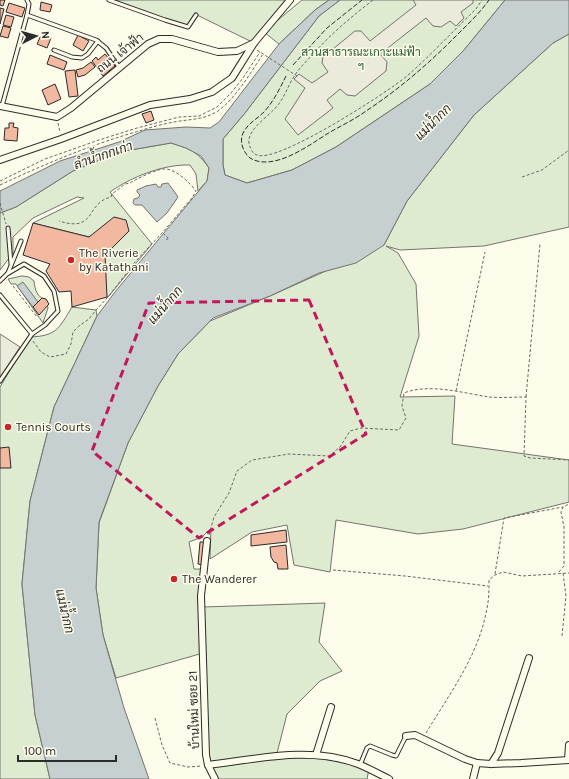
<svg xmlns="http://www.w3.org/2000/svg" width="569" height="779" font-family="Karla,Sarabun,sans-serif">
	<style>
		.green { fill: #deebd1; stroke: #74746e }
		.parking { fill: #eceadb; stroke: #74746e }
		.water { fill: #c7d0d0; stroke: #74746e }
		.building { fill: #f2b8a0; stroke: #2b2b2b }
		.lines { fill: none; stroke-linecap: round; stroke-linejoin: round }
		.lane-casing { stroke: #2b2b2b; stroke-width: 5 }
		.street-casing { stroke: #2b2b2b; stroke-width: 8 }
		.path { stroke: #6a6964; stroke-width: 1; stroke-dasharray: 3 2; stroke-linecap: butt }
		.lane { stroke: #fdfbea; stroke-width: 3 }
		.street { stroke: #fdfbea; stroke-width: 6 }
		.fence { stroke: #2b2b2b; stroke-width: 1; stroke-dasharray: 5 2; stroke-linecap: butt }
		.marked { fill: none; stroke: #c2185b; stroke-width: 3; stroke-dasharray: 8 5; stroke-linejoin: round }
		.poi-dot { fill: #c62828; stroke: #fdfbea; stroke-width: 1.5 }
		.labels { text-anchor: middle; dominant-baseline: central; stroke-width: 3; stroke-linejoin: round; paint-order: stroke }
		.park-label { font-size: 12px; fill: #34623c; stroke: #fdfbea }
		.street-label { font-size: 12px; fill: #2b2b2b; stroke: #fdfbea }
		.poi-label { font-size: 12px; fill: #2b2b2b; stroke: #fdfbea; text-anchor: start }
		.water-label { font-size: 13px; font-style: italic; fill: #2b2b2b; stroke: #fdfbea }
	</style>
	<rect width="100%" height="100%" fill="#fdfbea"/>
	<g class="green">
		<path d="M118,0H290L266,30L302,0H329L315,10L279,44L264,32L254,43L197,15L188,27L117,3Z"/>
		<path d="M340,0H505L464,50L430,84L336,147L292,170L247,183L225,175L223,165V139L245,113L319,16Z"/>
		<path d="M569,34V227L484,246L400,250L386,246L398,253L416,284L419,336L400,397L455,396L452,444L569,460V502L463,529L418,534L336,520L330,572L294,565L287,525L252,532L210,559L211,528L202,537L189,542L194,569H204L203,607L325,603L319,642L342,671L320,681L287,714L276,757H331L369,769L367,779H215L208,765L203,653L116,678L103,635L96,588L99,523L128,443L158,386L178,354L210,321L270,296L384,245L407,201L474,115L553,43Z"/>
		<path d="M171,143C190,149 197,151 209,168L207,181L198,191L196,174L190,165C164,164 131,177 110,192L152,244L108,297H107L89,237L33,223L84,198L77,197L33,218L13,237V253L0,270V213L16,207L73,171L119,152Z"/>
		<path d="M22,276L29,277L34,281C35,290 37,297 46,300L48,308L43,323L16,284H11L8,279Z"/>
		<path d="M72,307L96,310L97,316L54,407L30,501L22,584L35,715L50,779H0V387L30,337C57,336 59,328 72,307Z"/>
	</g>
	<g class="parking">
		<path d="M413,0H473V3L461,12L464,18L456,26L450,21L441,27L433,26L426,18L380,54L387,62L386,71L355,96L347,95L340,89L327,100L333,108L298,135L285,119L305,88L294,79L299,74L312,83L328,72L322,63L323,57L355,31H361L370,41L416,5Z"/>
		<path d="M0,334L20,347L0,377Z"/>
	</g>
	<g class="water">
		<path d="M329,0H340L319,16L245,113L223,139V165L225,175L247,183L292,170L336,147L430,84L464,50L505,0H569V34L553,43L474,115L407,201L384,245L356,263L319,273L270,296L213,318L178,354L158,386L128,443L99,522L96,588L103,635L124,708L149,779H50L35,715L22,584L30,501L54,407L97,316L115,292L207,181L209,168L201,156L186,148L171,143L119,152L73,171L16,207L0,213V191L60,161L119,142L145,130L186,127L210,128L219,122L279,44L315,10Z"/>
		<path d="M168,183L176,194L178,197L167,213L157,222L142,205H135L133,203L134,199L138,198L140,195L137,192V190L146,186L156,184L158,187H161L162,184Z"/>
		<path d="M23,282L38,302L33,307L17,286Z"/>
	</g>
	<g class="building">
		<path d="M0,0H5L3,6L0,5Z"/>
		<path d="M41,2L52,5L50,12L40,10Z"/>
		<path d="M9,3L25,8L22,17L6,12Z"/>
		<path d="M0,8L4,9L0,24Z"/>
		<path d="M6,15L14,17L11,27L3,25Z"/>
		<path d="M3,26L11,28L8,38L0,36Z"/>
		<path d="M41,35L51,38L47,48L37,44Z"/>
		<path d="M78,35L89,41L83,51L73,45Z"/>
		<path d="M105,54L115,66L103,76L92,61L96,57L98,60Z"/>
		<path d="M50,55L67,62L64,70L47,64Z"/>
		<path d="M91,62L95,67L85,75L78,77L76,70L83,68Z"/>
		<path d="M75,70L78,96L69,97L65,71Z"/>
		<path d="M55,84L61,99L48,105L42,90Z"/>
		<path d="M151,111L154,120L146,123L142,114Z"/>
		<path d="M9,123H14L13,127L18,128L17,141L4,140L5,128H9Z"/>
		<path d="M114,217L126,220L129,231L105,255L107,297L72,307L71,291L59,292L46,271L50,264L23,255L33,223L89,237Z"/>
		<path d="M42,298L46,299L49,304L39,315L33,307Z"/>
		<path d="M9,447L11,468H0V448Z"/>
		<path d="M286,530L287,542L251,546V535Z"/>
		<path d="M200,542H205L203,565L198,564Z"/>
		<path d="M286,545L288,569H278L277,563L274,562L271,557L270,547Z"/>
	</g>
	<g class="lines">
		<g class="lane-casing">
			<g id="lane">
				<path d="M109,0L165,20L188,27L196,15"/>
				<path d="M27,15L96,40L106,48L119,67"/>
				<path d="M54,50L72,57L82,58L88,54L98,41"/>
				<path d="M2,106L27,15L29,4L27,0"/>
				<path d="M8,228L11,264"/>
				<path d="M8,273L21,241"/>
				<path d="M0,281L7,274L24,264L44,276L54,291L58,311L45,325L32,334L0,295"/>
				<path d="M0,381L32,334"/>
				<path d="M360,765L367,748L370,746L392,755L396,756L406,736"/>
			</g>
		</g>
		<g class="street-casing">
			<g id="street">
				<path d="M0,106L57,117L71,108L148,44L159,39H172L218,52L237,51L254,43L290,0"/>
				<path d="M0,160L61,139L150,105L190,99L212,92L232,78L254,43"/>
				<path d="M207,541L201,596L206,755L208,765C258,759 310,746 358,764C368,768 379,774 389,779"/>
				<path d="M406,736L415,735L465,759L477,763L491,764L521,763L569,760"/>
				<path d="M316,755L331,707"/>
				<path d="M568,760L569,745"/>
				<path d="M491,764L498,753L529,658"/>
				<path d="M208,765L215,779"/>
				<path d="M473,779L477,763"/>
			</g>
		</g>
		<g class="path">
			<path d="M373,0C351,17 331,34 313,54C307,61 300,67 295,75C288,85 285,97 277,106C268,118 241,132 251,149C252,152 254,154 257,155C277,164 388,92 407,76C431,55 453,31 476,9L482,0"/>
			<path d="M257,50L297,76"/>
			<path d="M58,123L60,132"/>
			<path d="M522,177L542,170L569,150"/>
			<path d="M0,181L45,159L99,140L137,128L179,117L199,116L217,107L231,93L243,78L260,52"/>
			<path d="M0,185C45,164 90,145 139,131C152,127 166,123 180,121C194,119 205,119 218,111C236,98 251,72 263,54"/>
			<path d="M0,203L6,224"/>
			<path d="M163,233L168,238"/>
			<path d="M166,240L170,237"/>
			<path d="M13,286L37,317"/>
			<path d="M33,341L41,352L50,357L66,354L71,344L73,332L79,326L89,319L96,310L108,297L135,262L162,233L192,198L196,191C190,183 176,169 165,169C159,168 136,179 130,183L125,184L112,194L111,197C85,203 97,233 59,221"/>
			<path d="M456,391L485,252"/>
			<path d="M526,397L540,244"/>
			<path d="M209,535L214,517L229,493L237,471L252,460L289,454L329,456L340,447L350,431L361,428L399,430L406,418L402,406L404,393C429,383 463,393 489,397C501,398 514,397 526,397L524,456L530,458L569,460"/>
			<path d="M333,570L405,576L488,586"/>
			<path d="M559,572L564,566V527L561,512L563,507L569,504"/>
			<path d="M495,574L504,518L563,507"/>
			<path d="M562,636L566,596L563,573"/>
			<path d="M155,718L162,745L170,763L188,767L202,766"/>
			<path d="M426,733C450,693 479,655 487,608C489,599 489,590 489,580L495,575L503,572L522,576L569,573"/>
		</g>
		<use href="#lane" class="lane"/>
		<use href="#street" class="street"/>
		<g class="fence">
			<path d="M293,65L327,28L362,0"/>
			<path d="M286,76C280,88 274,101 264,112C256,120 245,125 242,136C240,144 244,153 250,158C273,172 308,146 327,134C340,126 354,120 366,111C398,90 427,65 454,38C466,26 479,14 489,0"/>
		</g>
	</g>
	<path class="marked" d="M309,300L366,434L199,538L92,451L149,303Z"/>
	<g class="poi-dot">
		<circle cx="71" cy="260" r="4"/>
		<circle cx="8" cy="427" r="4"/>
		<circle cx="174" cy="579" r="4"/>
	</g>
	<g class="labels">
		<g class="park-label">
			<text x="361" y="52">สวนสาธารณะเกาะแม่ฟ้า<tspan x="361" dy="14">ฯ</tspan></text>
		</g>
		<g class="street-label">
			<text transform="translate(120 53) rotate(-38)">ถนน เจ้าฟ้า</text>
			<text transform="translate(194 710) rotate(-92)">บ้านใหม่ ซอย 21</text>
		</g>
		<g class="poi-label">
			<text x="79" y="253">The Riverie<tspan x="79" dy="14">by Katathani</tspan></text>
			<text x="16" y="427">Tennis Courts</text>
			<text x="182" y="579">The Wanderer</text>
		</g>
		<g class="water-label">
			<text transform="translate(433 122) rotate(-45)">แม่น้ำกก</text>
			<text transform="translate(103 155) rotate(-19)">ลำน้ำกกเก่า</text>
			<text transform="translate(165 305) rotate(-49)">แม่น้ำกก</text>
			<text transform="translate(65 611) rotate(77)">แม่น้ำกก</text>
		</g>
	</g>
	<g transform="translate(36 36) rotate(84)" stroke="#fdfbea" stroke-width="3" paint-order="stroke">
	<path d="M0-3L7 15L0 10L-7 15Z" fill="#2b2b2b"/>
	<text y="-6" font-size="11" font-weight="bold" text-anchor="middle" fill="#2b2b2b">N</text>
	</g>
	<path d="M18 755v6h98v-6" fill="none" stroke="#2b2b2b" stroke-width="2"/>
	<text x="24" y="755" font-size="12" fill="#2b2b2b" stroke="#fdfbea" stroke-width="3" paint-order="stroke">100 m</text>
</svg>
